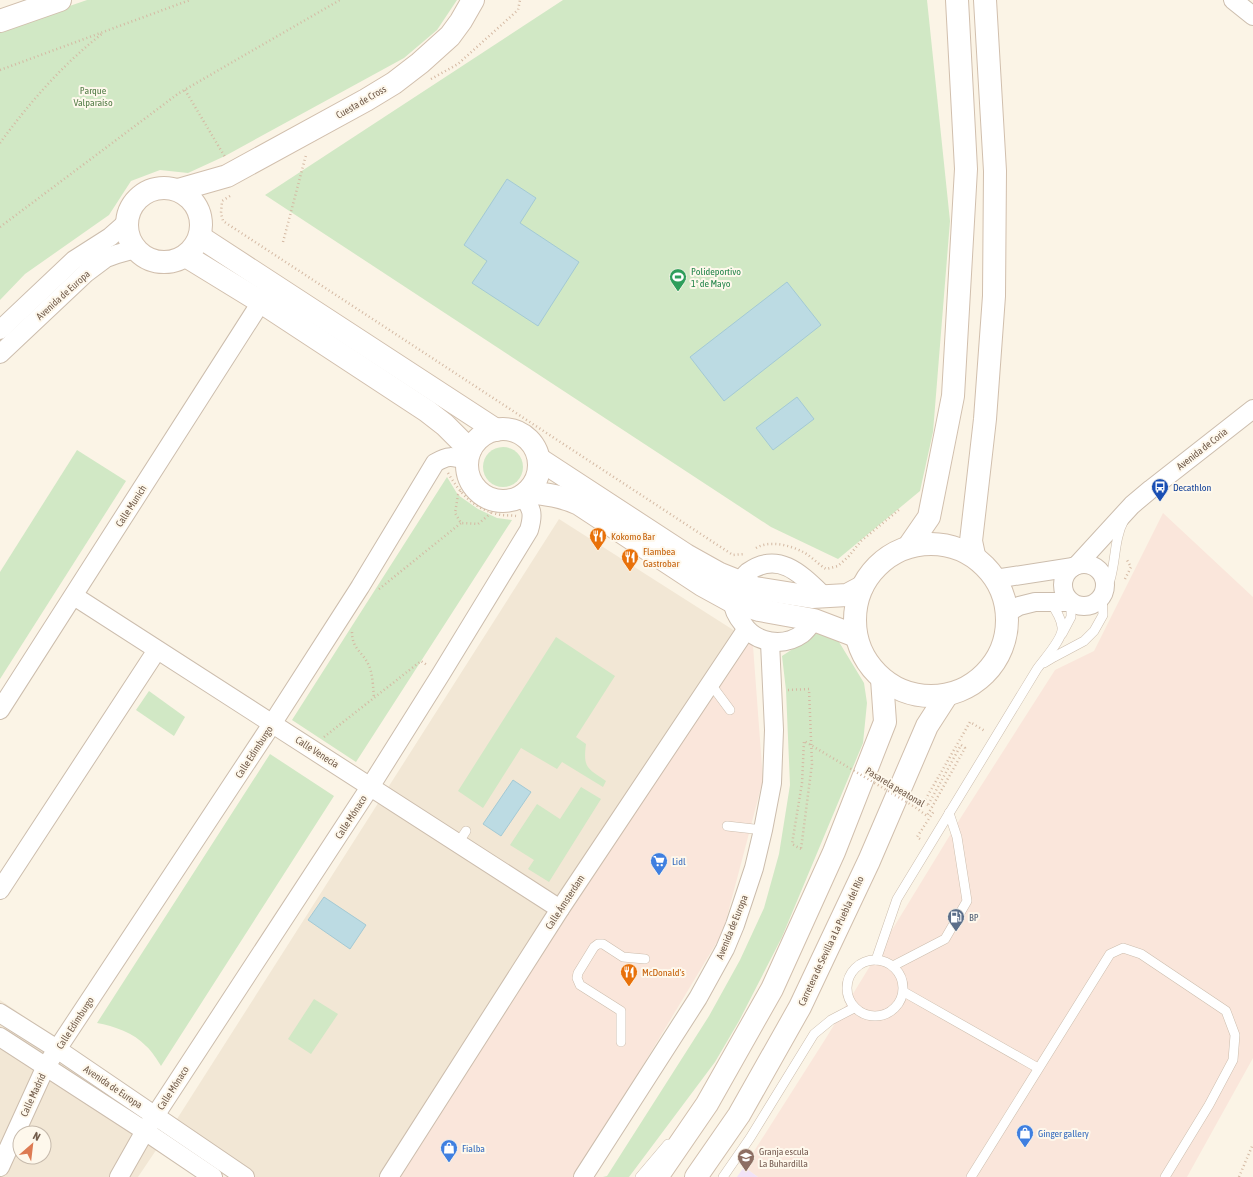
<svg xmlns="http://www.w3.org/2000/svg" width="1253" height="1177" font-family="'Asap Condensed',sans-serif">
	<style>
		.residential { fill: #f2e7d5; fill-rule: evenodd }
		.commercial { fill: #fae6db }
		.education { fill: #f1e3f7 }
		.green { fill: #d1e8c5 }
		.water { fill: #bcdbe3; stroke: #a3c9d4 }
		.lines { fill: none; stroke-linecap: round; stroke-linejoin: round }
		.lane-casing { stroke: #ccbdad; stroke-width: 10 }
		.street-casing { stroke: #ccbdad; stroke-width: 20 }
		.secondary-casing { stroke: #d1bfad; stroke-width: 24 }
		.path { stroke: #d4b9a3; stroke-width: 2.5; stroke-dasharray: 1 3; stroke-linecap: butt }
		.lane { stroke: #fff; stroke-width: 9 }
		.street { stroke: #fff; stroke-width: 18 }
		.secondary { stroke: #fff; stroke-width: 22 }
		.path-bridge { stroke: #d4b9a3; stroke-width: 2.5; stroke-dasharray: 1 3; stroke-linecap: butt }
		.labels { text-anchor: middle; dominant-baseline: central; stroke-width: 4; stroke-linejoin: round; paint-order: stroke }
		.park-label { font-size: 10px; fill: #547d48; stroke: #fef8ec }
		.street-label { font-size: 10px; fill: #735d4c; stroke: #fef8ec }
		.leisure-label { font-size: 10px; fill: #27864d; stroke: #fef8ec; text-anchor: start }
		.transit-label { font-size: 10px; fill: #164399; stroke: #fef8ec; text-anchor: start }
		.food-label { font-size: 10px; fill: #c56008; stroke: #fef8ec; text-anchor: start }
		.shop-label { font-size: 10px; fill: #366cbe; stroke: #fef8ec; text-anchor: start }
		.service-label { font-size: 10px; fill: #4e5e75; stroke: #fef8ec; text-anchor: start }
		.education-label { font-size: 10px; fill: #785e54; stroke: #fef8ec; text-anchor: start }
	</style>
	<rect width="100%" height="100%" fill="#fbf4e6"/>
	<path class="residential" d="M559,519L738,633L380,1177H255L177,1119L138,1177H0V1000L177,1119ZM20,1133H44V1157H20Z"/>
	<g class="commercial">
		<path d="M1163,513L1253,597V1058L1187,1177H758L744,1167L826,1038L958,822L1055,670L1094,651Z"/>
		<path d="M738,633L753,646L763,780L723,932L576,1177H380Z"/>
	</g>
	<path class="education" d="M744,1167L758,1177H737Z"/>
	<g class="green">
		<path d="M87,0H457L437,30L404,58L225,156L188,173L160,170L131,181L109,215L25,274L0,300V30Z"/>
		<path d="M563,0H927L950,221L933,432L920,491L838,559L771,527L265,195Z"/>
		<circle cx="503" cy="467" r="20"/>
		<path d="M77,450L126,481L0,679V572Z"/>
		<path d="M447,477L458,495L478,509L497,518L512,520L356,762L292,720Z"/>
		<path d="M820,631L836,637L864,683L867,703L863,743L782,937L739,1021L715,1062L629,1177H603L607,1176L709,1016L740,960L764,908L779,854L790,785L786,690L782,656Z"/>
		<path d="M556,637L615,676L576,737L586,744C583,768 587,768 606,781L603,787L562,762L557,769L521,748L483,808L458,791Z"/>
		<path d="M149,691L185,717L174,736L136,710Z"/>
		<path d="M270,754L334,796L161,1066C157,1060 152,1051 146,1046C134,1033 114,1026 97,1023Z"/>
		<path d="M581,787L601,799L549,882L528,869L534,860L510,845L537,804L560,819Z"/>
		<path d="M314,999L338,1014L311,1054L288,1039Z"/>
	</g>
	<g class="water">
		<path d="M507,179L536,198L520,223L579,262L538,326L472,283L487,261L464,245Z"/>
		<path d="M787,282L821,325L724,401L690,357Z"/>
		<path d="M797,397L814,419L773,450L756,428Z"/>
		<path d="M513,780L531,792L501,836L483,824Z"/>
		<path d="M324,897L366,925L350,949L308,920Z"/>
	</g>
	<g class="lines">
		<g class="lane-casing">
			<g id="lane">
				<path d="M1104,591C1106,588 1108,584 1110,580C1116,560 1114,539 1124,520"/>
				<path d="M1062,634L1071,617V602"/>
				<path d="M1044,663L1054,657L1084,641L1094,631L1103,615L1102,594"/>
				<path d="M710,683L730,710"/>
				<path d="M727,826L763,830"/>
				<path d="M458,843L466,831"/>
				<circle cx="875" cy="988" r="28"/>
				<path d="M876,960L897,899L1037,669C1044,659 1064,638 1062,627C1061,617 1055,609 1050,602"/>
				<path d="M893,966L945,939L967,901L957,837L949,813"/>
				<path d="M904,992L1038,1068"/>
				<path d="M621,1042V1011L580,985L577,978L578,973L594,947L598,944H603L623,957L645,959"/>
				<path d="M640,1177L668,1144"/>
				<path d="M723,1177L750,1138L814,1034L831,1020L854,1008"/>
				<path d="M971,1177L1110,954L1123,948L1141,954L1226,1011L1235,1035L1233,1060L1209,1105L1165,1177"/>
			</g>
		</g>
		<g class="street-casing">
			<g id="street">
				<path d="M1233,0L1253,16"/>
				<path d="M0,330L74,260L110,237L127,222"/>
				<path d="M0,354L86,273L106,258L117,254L135,249"/>
				<circle cx="1084" cy="585" r="21"/>
				<path d="M1077,565L1132,505L1151,489L1253,409"/>
				<path d="M995,579L1073,567"/>
				<path d="M74,596L560,909"/>
				<path d="M1007,613L1019,606L1035,602H1071"/>
				<path d="M814,620C811,624 807,630 802,634C784,647 756,644 743,624C738,618 733,610 733,602C734,594 742,577 748,572C779,550 802,575 824,596"/>
				<path d="M0,710L261,302"/>
				<path d="M0,890L157,650"/>
				<path d="M0,1013L57,1049L245,1177"/>
				<path d="M0,1037L145,1131L213,1177"/>
				<path d="M0,1167L46,1066L272,724L360,587L435,463C448,455 452,456 467,461"/>
				<path d="M119,1177L145,1131L370,787L441,674L529,530C534,513 532,509 522,495"/>
				<path d="M389,1177L560,909L746,630"/>
				<path d="M583,1177L698,998L725,949L735,925L754,868L763,830L772,783L774,730L770,642"/>
			</g>
		</g>
		<g class="secondary-casing">
			<g id="secondary">
				<path d="M0,21L60,0"/>
				<circle cx="164" cy="225" r="37"/>
				<path d="M178,190L227,176L366,100L394,83L420,63L450,36L461,21L473,0"/>
				<path d="M200,237L496,430"/>
				<path d="M186,256L261,302L427,411L445,425L470,450"/>
				<circle cx="503" cy="465" r="36"/>
				<path d="M539,459L686,555L720,574L755,588L812,597L847,595L862,587"/>
				<path d="M527,492C546,494 562,496 579,504L702,585L733,602L759,610L814,620L856,636"/>
				<circle cx="931" cy="620" r="76"/>
				<path d="M909,546L929,517L953,396L966,169L957,0"/>
				<path d="M974,555L971,541L985,419L994,296L995,171L985,0"/>
				<path d="M657,1177L707,1104L772,989L834,852L885,722L882,679"/>
				<path d="M696,1177L739,1115L800,1007L869,861L927,726L947,695"/>
			</g>
		</g>
		<g class="path">
			<path d="M0,70L190,0"/>
			<path d="M431,79L458,64L518,10L520,0"/>
			<path d="M185,90L225,157"/>
			<path d="M0,143C30,102 63,64 103,33"/>
			<path d="M230,196L222,201L221,213L223,221L716,544L733,555L745,554"/>
			<path d="M0,227L179,93L340,0"/>
			<path d="M283,242L306,155"/>
			<path d="M448,473C460,493 472,507 494,513C501,516 509,515 516,516"/>
			<path d="M470,478L458,495L455,513L461,523L478,524L490,514L498,501"/>
			<path d="M756,548C769,540 790,545 803,552C811,556 818,564 826,569L838,566L849,556L861,541L900,509"/>
			<path d="M1125,579L1131,567L1127,560"/>
			<path d="M379,589L461,523"/>
			<path d="M352,632C352,650 363,651 369,666C373,675 373,688 374,698"/>
			<path d="M788,690L809,689L812,764L801,849"/>
			<path d="M324,737L421,661L427,665"/>
			<path d="M928,805L924,802L970,722L985,731"/>
			<path d="M920,839L917,837L934,811"/>
			<path d="M1239,1177L1253,1144"/>
		</g>
		<use href="#lane" class="lane"/>
		<use href="#street" class="street"/>
		<use href="#secondary" class="secondary"/>
		<path class="path-bridge" d="M801,849L792,844L802,783L804,741L915,807L927,816L965,748L961,745L928,805"/>
	</g>
	<defs>
		<g id="stadium-pin" transform="scale(0.9)"><path d="M0 17L-7.5 6A9.5 9.5 0 1 1 7.5 6Z" fill="#2e9e5b" stroke="#fef8ec"/><path d="M0-5a6.5 5 0 1 0 0 10a6.5 5 0 1 0 0-10ZM-3.5-1.8h7v3.6h-7Z" fill="#fff"/></g>
		<g id="bus-pin" transform="scale(0.9)"><path d="M0 17L-7.5 6A9.5 9.5 0 1 1 7.5 6Z" fill="#1a4fb4" stroke="#fef8ec"/><path d="M-5-6H5V4H4V6H2V4H-2V6H-4V4H-5ZM-3.5-4V0h7V-4ZM-3.5 1.2v1.5H-2V1.2ZM2 1.2v1.5H3.5V1.2Z" fill="#fff"/></g>
		<g id="restaurant-pin" transform="scale(0.9)"><path d="M0 17L-7.5 6A9.5 9.5 0 1 1 7.5 6Z" fill="#e8710a" stroke="#fef8ec"/><path d="M-5-6h1v4h1v-4h1v4h1v-4h1v5L-1.5 .5V6h-2V.5L-5-1ZM5-6V6H3V1.5H1.5Q1.5-4 5-6Z" fill="#fff"/></g>
		<g id="supermarket-pin" transform="scale(0.9)"><path d="M0 17L-7.5 6A9.5 9.5 0 1 1 7.5 6Z" fill="#3f7fe0" stroke="#fef8ec"/><path d="M-6-5.5h2.5l.6 2H6L4.5 2H-2.5L-4.4-4H-6ZM-1.5 3.2a1.3 1.3 0 1 0 .1 0ZM3 3.2a1.3 1.3 0 1 0 .1 0Z" fill="#fff"/></g>
		<g id="fuel-pin" transform="scale(0.9)"><path d="M0 17L-7.5 6A9.5 9.5 0 1 1 7.5 6Z" fill="#5c6f8a" stroke="#fef8ec"/><path d="M-5.5-6h7V0h2V4h1.3V-2.5L3-4.5l.8-.8L6-3V5H2.5V1h-1V6h-7ZM-4.2-4.7v3.2H.2V-4.7Z" fill="#fff"/></g>
		<g id="shop-pin" transform="scale(0.9)"><path d="M0 17L-7.5 6A9.5 9.5 0 1 1 7.5 6Z" fill="#3f7fe0" stroke="#fef8ec"/><path d="M-5-2.5h2.3a2.7 3.5 0 0 1 5.4 0H5L5.5 6h-11ZM-1.5-2.5h3a1.5 2.3 0 0 0-3 0Z" fill="#fff"/></g>
		<g id="school-pin" transform="scale(0.9)"><path d="M0 17L-7.5 6A9.5 9.5 0 1 1 7.5 6Z" fill="#8d6e63" stroke="#fef8ec"/><path d="M0-5L7-2L0 1L-7-2ZM-4 1L0 2.5L4 1V4Q0 6-4 4Z" fill="#fff"/></g>
	</defs>
	<g fill-rule="evenodd">
		<use href="#stadium-pin" x="678" y="277"/>
		<use href="#bus-pin" x="1160" y="487"/>
		<use href="#restaurant-pin" x="598" y="536"/>
		<use href="#restaurant-pin" x="630" y="557"/>
		<use href="#supermarket-pin" x="659" y="861"/>
		<use href="#fuel-pin" x="956" y="917"/>
		<use href="#restaurant-pin" x="629" y="972"/>
		<use href="#shop-pin" x="1025" y="1133"/>
		<use href="#shop-pin" x="449" y="1148"/>
		<use href="#school-pin" x="746" y="1157"/>
	</g>
	<g class="labels">
		<g class="park-label">
			<text x="93" y="90">Parque<tspan x="93" dy="12">Valparaíso</tspan></text>
		</g>
		<g class="street-label">
			<text transform="translate(361 102) rotate(-30)">Cuesta de Cross</text>
			<text transform="translate(63 295) rotate(-42)">Avenida de Europa</text>
			<text transform="translate(1202 449) rotate(-38)">Avenida de Coria</text>
			<text transform="translate(131 506) rotate(-57)">Calle Munich</text>
			<text transform="translate(254 752) rotate(-57)">Calle Edimburgo</text>
			<text transform="translate(317 752) rotate(33)">Calle Venecia</text>
			<text transform="translate(895 787) rotate(31)">Pasarela peatonal</text>
			<text transform="translate(351 817) rotate(-57)">Calle Mónaco</text>
			<text transform="translate(565 902) rotate(-57)">Calle Ámsterdam</text>
			<text transform="translate(732 927) rotate(-68)">Avenida de Europa</text>
			<text transform="translate(831 941) rotate(-65)">Carretera de Sevilla a La Puebla del Río</text>
			<text transform="translate(75 1023) rotate(-57)">Calle Edimburgo</text>
			<text transform="translate(113 1087) rotate(34)">Avenida de Europa</text>
			<text transform="translate(173 1088) rotate(-57)">Calle Mónaco</text>
			<text transform="translate(33 1095) rotate(-65)">Calle Madrid</text>
		</g>
		<g class="leisure-label">
			<text x="691" y="271">Polideportivo<tspan x="691" dy="12">1º de Mayo</tspan></text>
		</g>
		<g class="transit-label">
			<text x="1173" y="487">Decathlon</text>
		</g>
		<g class="food-label">
			<text x="611" y="536">Kokomo Bar</text>
			<text x="643" y="551">Flambea<tspan x="643" dy="12">Gastrobar</tspan></text>
			<text x="642" y="972">McDonald's</text>
		</g>
		<g class="shop-label">
			<text x="672" y="861">Lidl</text>
			<text x="1038" y="1133">Ginger gallery</text>
			<text x="462" y="1148">Fialba</text>
		</g>
		<g class="service-label">
			<text x="969" y="917">BP</text>
		</g>
		<g class="education-label">
			<text x="759" y="1151">Granja escula<tspan x="759" dy="12">La Buhardilla</tspan></text>
		</g>
	</g>
	<g transform="translate(32 1145) rotate(28)"><circle r="19" fill="#fef8ec" stroke="#c6baac"/>
	<path d="M0-3L7 15L0 10L-7 15Z" fill="#dd7b53"/>
	<text y="-6" font-size="11" font-weight="bold" text-anchor="middle" fill="#735d4c">N</text>
	</g>
</svg>
